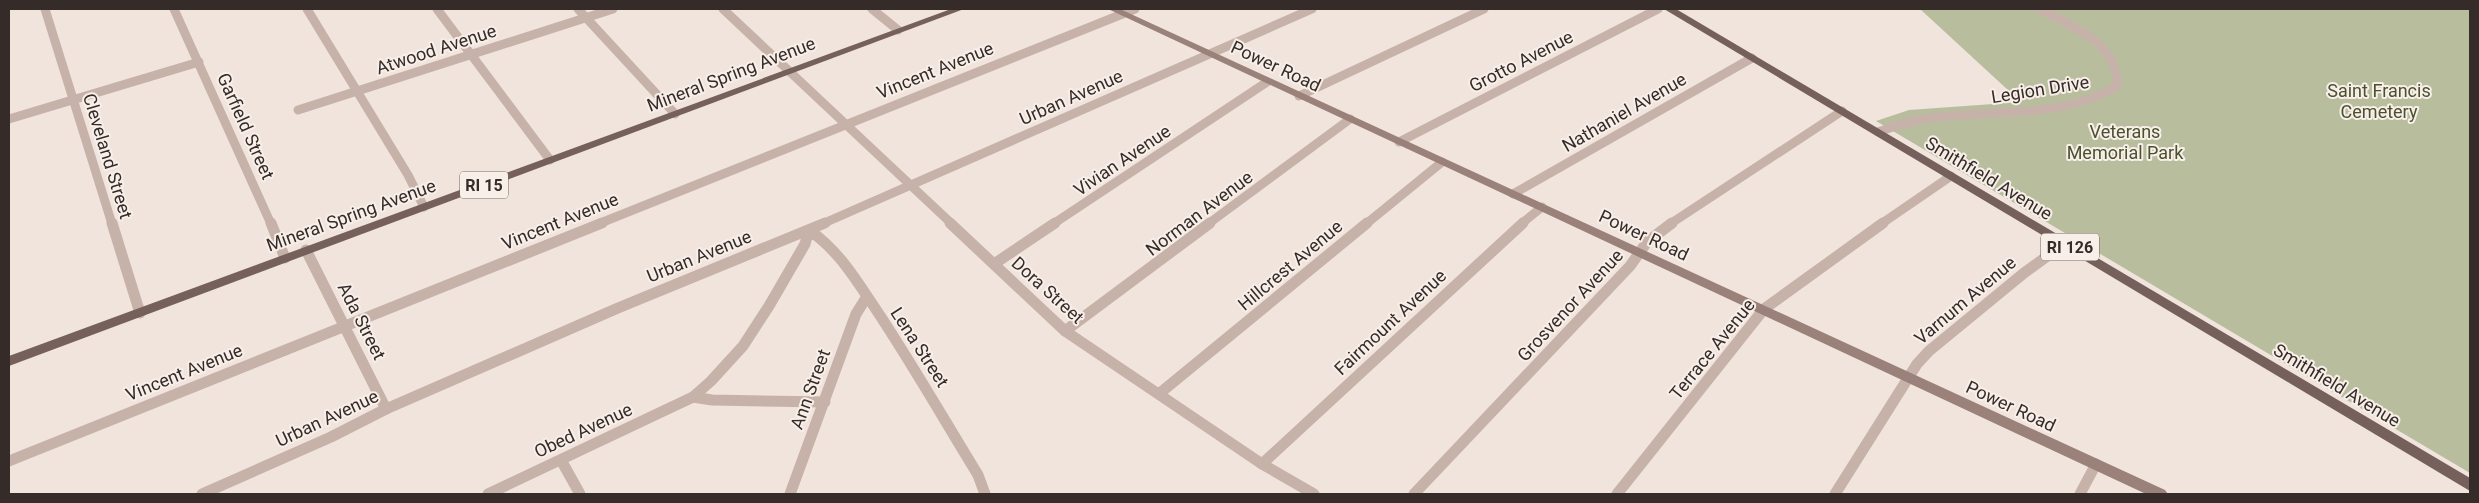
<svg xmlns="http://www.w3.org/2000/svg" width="2479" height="503" font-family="Roboto,sans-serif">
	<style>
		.green { fill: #b8bd9e }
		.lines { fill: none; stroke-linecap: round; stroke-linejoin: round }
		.street-far1 { stroke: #c7b2aa; stroke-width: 9 }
		.street { stroke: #c7b2aa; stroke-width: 11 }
		.secondary { fill: #9a827b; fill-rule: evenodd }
		.primary { fill: #75605b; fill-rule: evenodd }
		.labels { text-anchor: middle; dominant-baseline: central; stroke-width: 4; stroke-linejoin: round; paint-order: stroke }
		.shield { fill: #f8efe9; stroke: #706663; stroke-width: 1 }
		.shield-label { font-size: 16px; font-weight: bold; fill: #352b29 }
		.street-label { font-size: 18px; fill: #352b29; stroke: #f8efe9 }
		.park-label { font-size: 18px; fill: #4a512f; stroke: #f8efe9 }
	</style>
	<rect width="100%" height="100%" fill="#f0e4dd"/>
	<path class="green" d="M1920,9H2470V473L1876,121L1909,110L2021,102Z"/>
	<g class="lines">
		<g class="street-far1">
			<path d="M45,9L112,224"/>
			<path d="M174,9L271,224"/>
			<path d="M307,9L408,175L424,207"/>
			<path d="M437,9L550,160"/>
			<path d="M578,9L675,114"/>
			<path d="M723,9L952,224"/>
			<path d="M872,9L898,30"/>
			<path d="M1299,96L1484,9"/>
			<path d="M298,110L613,9"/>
			<path d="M9,119L199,62"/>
			<path d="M1878,132C1895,126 1912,120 1930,118C1992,109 2061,120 2117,86C2120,45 2070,24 2039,9"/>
			<path d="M1399,142L1658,9"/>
			<path d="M1513,194L1752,58"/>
			<path d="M598,224L1135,9"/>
			<path d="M822,224L1312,9"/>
			<path d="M1053,224L1267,82"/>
			<path d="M1208,224L1350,119"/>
			<path d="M1366,224L1442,162"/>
			<path d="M1521,224L1542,207"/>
			<path d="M1670,224L1842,111"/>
			<path d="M1881,224L1951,176"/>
		</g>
		<g class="street">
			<path d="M112,223L140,313"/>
			<path d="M271,223L285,258"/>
			<path d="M950,223L1065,331L1262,464L1314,494"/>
			<path d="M306,250L386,409"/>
			<path d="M994,264L1055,223"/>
			<path d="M1065,331L1210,223"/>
			<path d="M1160,393L1367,223"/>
			<path d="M693,397L712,400L825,402"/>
			<path d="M561,460L580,494"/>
			<path d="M9,461L602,223"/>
			<path d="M1262,464L1523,223"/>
			<path d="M202,494L331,437L386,409L618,308L825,223"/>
			<path d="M488,494L693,397L711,381L743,346L769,306L805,244L809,230C838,250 854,277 873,305C910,360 943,418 978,475L985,494"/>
			<path d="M790,494L856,314L866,298"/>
			<path d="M1414,494L1630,266L1647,242L1672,223"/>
			<path d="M1617,494L1764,309L1883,223"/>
			<path d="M1835,494L1917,364L1929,351L2024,273L2064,244"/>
			<path d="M2080,494L2096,464"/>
		</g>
		<path class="secondary" d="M1108,9H1120L2165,490L2168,494H2146Z"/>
		<g class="primary">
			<path d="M951,9H964L9,366V356Z"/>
			<path d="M1664,9H1676L2470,478V491Z"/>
		</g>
	</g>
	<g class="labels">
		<g class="shield">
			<rect x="460" y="171.5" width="48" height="27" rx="4"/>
			<rect x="2041" y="233.5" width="58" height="27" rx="4"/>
		</g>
		<g class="shield-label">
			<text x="484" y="185">RI 15</text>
			<text x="2070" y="247">RI 126</text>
		</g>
		<g class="street-label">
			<text transform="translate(436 49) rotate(-18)">Atwood Avenue</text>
			<text transform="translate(1521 61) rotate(-27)">Grotto Avenue</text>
			<text transform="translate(1276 66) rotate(25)">Power Road</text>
			<text transform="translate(935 70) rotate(-22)">Vincent Avenue</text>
			<text transform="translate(731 74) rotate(-21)">Mineral Spring Avenue</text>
			<text transform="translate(2040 89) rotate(-9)">Legion Drive</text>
			<text transform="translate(1071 97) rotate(-24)">Urban Avenue</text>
			<text transform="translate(1624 112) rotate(-30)">Nathaniel Avenue</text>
			<text transform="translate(246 126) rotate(66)">Garfield Street</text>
			<text transform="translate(108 156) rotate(73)">Cleveland Street</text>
			<text transform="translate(1122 160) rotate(-34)">Vivian Avenue</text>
			<text transform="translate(1989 178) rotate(31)">Smithfield Avenue</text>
			<text transform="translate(1199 213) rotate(-37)">Norman Avenue</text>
			<text transform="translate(351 215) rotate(-20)">Mineral Spring Avenue</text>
			<text transform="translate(560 221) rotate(-22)">Vincent Avenue</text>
			<text transform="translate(1644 235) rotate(25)">Power Road</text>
			<text transform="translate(699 256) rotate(-22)">Urban Avenue</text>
			<text transform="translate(1290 265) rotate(-40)">Hillcrest Avenue</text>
			<text transform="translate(1048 290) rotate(42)">Dora Street</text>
			<text transform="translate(1965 300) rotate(-40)">Varnum Avenue</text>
			<text transform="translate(1570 305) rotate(-47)">Grosvenor Avenue</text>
			<text transform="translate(362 321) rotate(63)">Ada Street</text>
			<text transform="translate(1390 322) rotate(-43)">Fairmount Avenue</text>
			<text transform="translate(920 347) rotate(57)">Lena Street</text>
			<text transform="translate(1712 349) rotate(-51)">Terrace Avenue</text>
			<text transform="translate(184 372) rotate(-22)">Vincent Avenue</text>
			<text transform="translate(2337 385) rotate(31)">Smithfield Avenue</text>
			<text transform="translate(810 389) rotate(-70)">Ann Street</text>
			<text transform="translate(2011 406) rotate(25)">Power Road</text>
			<text transform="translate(327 418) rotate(-25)">Urban Avenue</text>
			<text transform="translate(583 430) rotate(-25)">Obed Avenue</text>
		</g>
		<g class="park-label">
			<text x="2379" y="90">Saint Francis<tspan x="2379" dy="21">Cemetery</tspan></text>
			<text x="2125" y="131">Veterans<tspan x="2125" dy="21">Memorial Park</tspan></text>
		</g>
	</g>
	<rect width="2479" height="503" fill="none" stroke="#352b29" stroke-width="20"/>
</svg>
